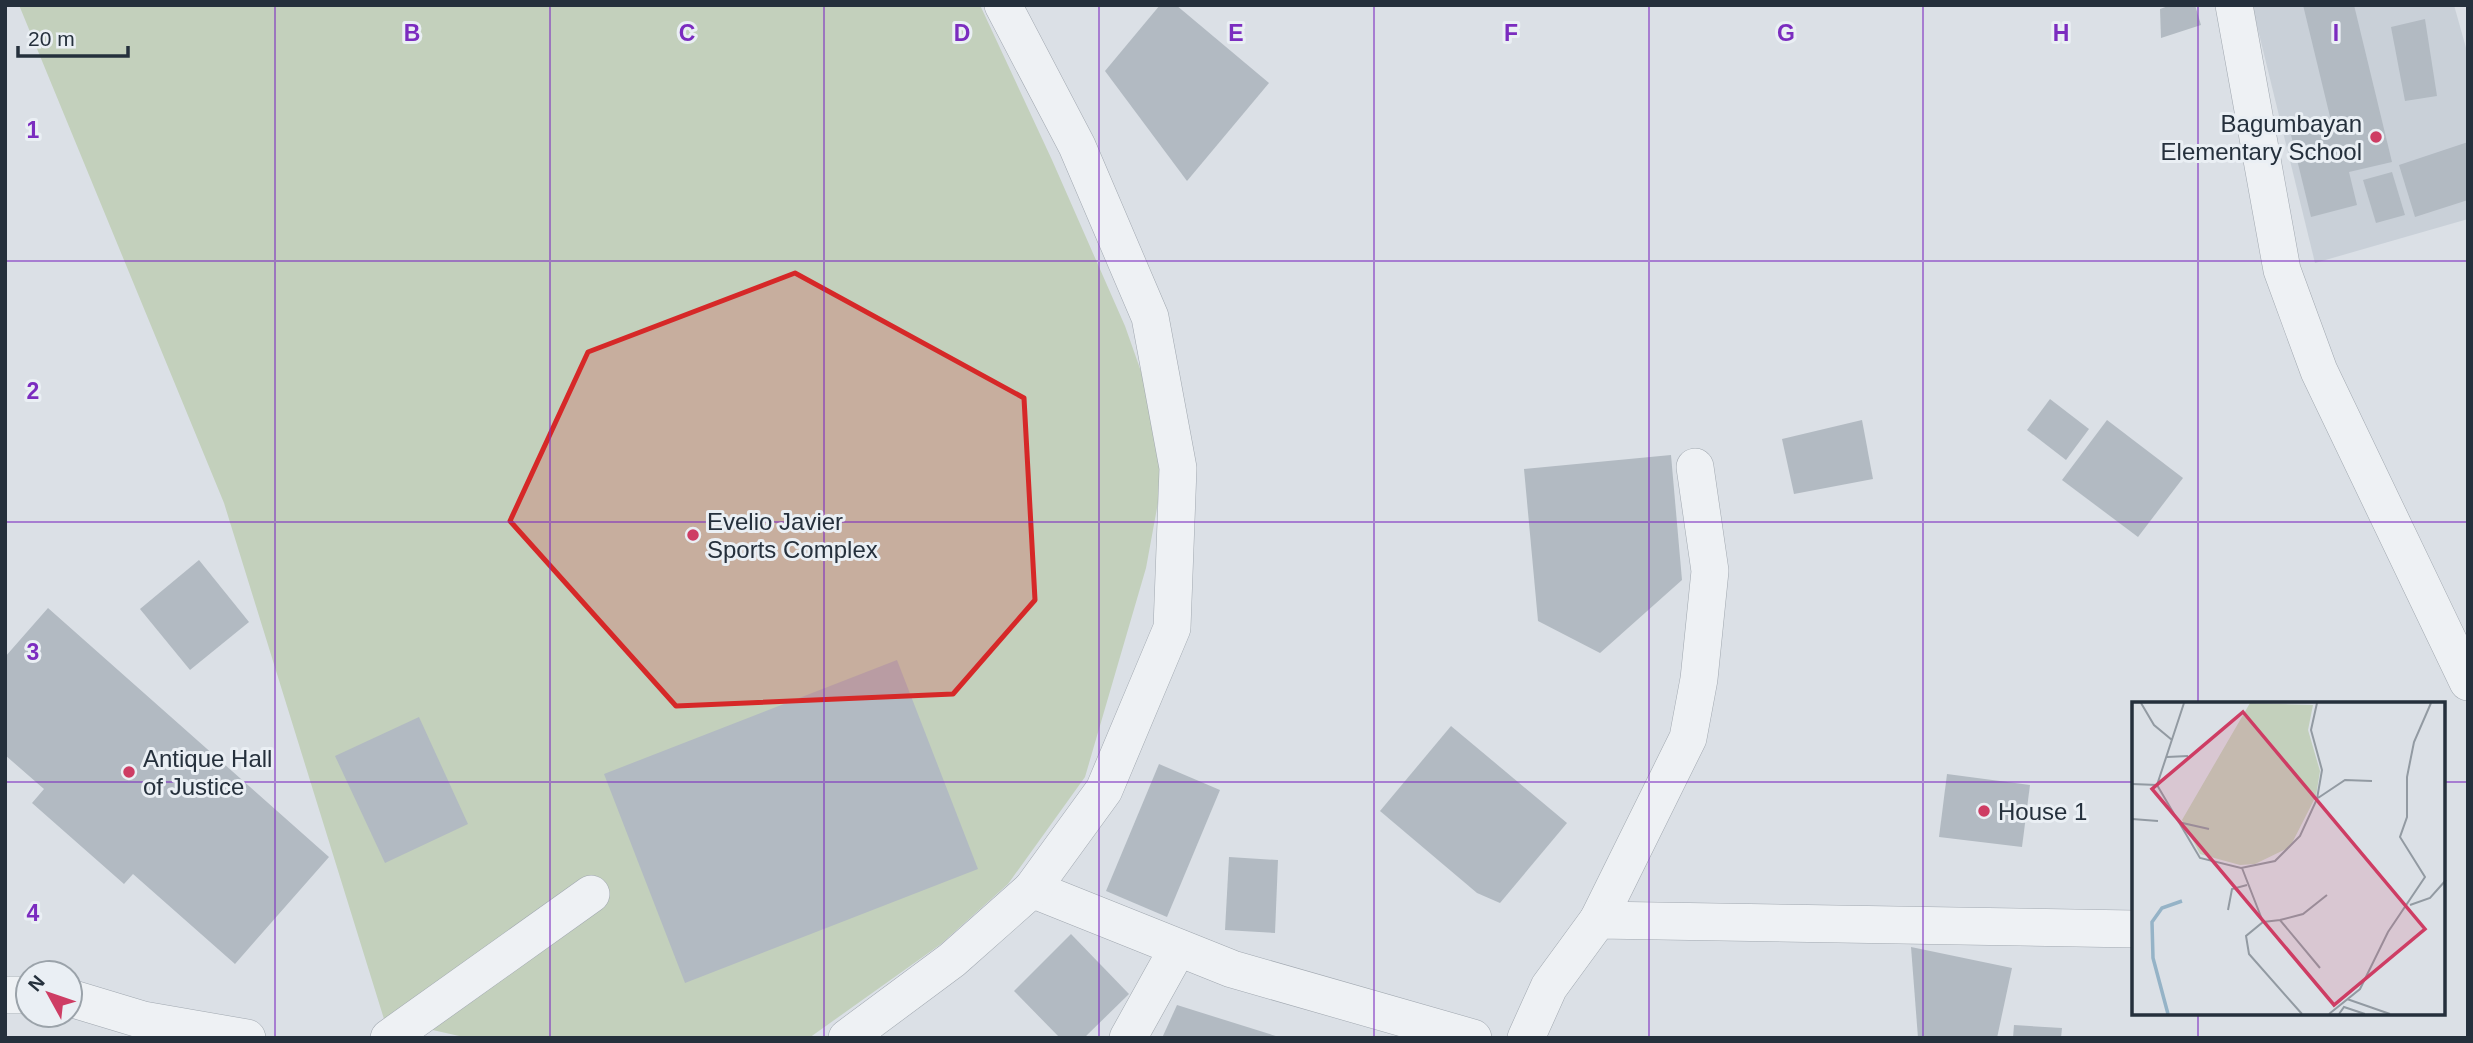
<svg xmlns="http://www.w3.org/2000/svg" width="2473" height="1043" font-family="Helvetica,sans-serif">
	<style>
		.built { fill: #c9d0d8 }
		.green { fill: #c3d0bc }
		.building { fill: #b2bac2 }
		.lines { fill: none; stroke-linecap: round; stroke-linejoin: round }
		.minor-casing { stroke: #a1a8b0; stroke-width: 38 }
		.minor { stroke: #eef1f4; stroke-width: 37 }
		.marked { fill: #d62828; fill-opacity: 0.2; stroke: #d62828; stroke-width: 5; stroke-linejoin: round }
		.grid { fill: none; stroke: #7b2cbf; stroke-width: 2; stroke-opacity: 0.55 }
		.poi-dot { fill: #ce3d64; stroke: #eaeff4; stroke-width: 2.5 }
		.labels { text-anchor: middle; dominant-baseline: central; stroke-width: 6; stroke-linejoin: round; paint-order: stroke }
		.poi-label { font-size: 24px; fill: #25303c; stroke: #eaeff4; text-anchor: start }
		.inset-river { fill: none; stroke: #95b3c7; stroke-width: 3.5 }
		.inset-road { fill: none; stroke: #929aa2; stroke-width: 2 }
		.view { fill: #ce3d64; fill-opacity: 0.15; stroke: #ce3d64; stroke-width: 3.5 }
		.inset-edge { fill: none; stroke: #25303c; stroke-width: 3.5 }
		.grid-label { font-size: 23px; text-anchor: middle; font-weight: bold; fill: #7b2cbf; stroke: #eaeff4; stroke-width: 6; stroke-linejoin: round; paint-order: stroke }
	</style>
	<rect width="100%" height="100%" fill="#dbe0e6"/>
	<path class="built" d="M2252,5H2454L2468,55V219L2315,263Z"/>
	<path class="green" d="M19,5H980L1052,160L1125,326L1168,448L1146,568L1085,777L1008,884L941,944L809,1038H468L384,1019L224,503Z"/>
	<g class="building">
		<path d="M1160,5H1176L1269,83L1187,181L1105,71Z"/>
		<path d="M2171,5H2195L2201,25L2161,38L2160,9Z"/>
		<path d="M2303,5H2354L2392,162L2349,172L2357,205L2311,217L2291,135L2332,125Z"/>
		<path d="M2425,19L2437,96L2405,101L2391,27Z"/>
		<path d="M2468,142V200L2415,217L2399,165Z"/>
		<path d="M2392,172L2405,215L2376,223L2363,180Z"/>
		<path d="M2050,399L2089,429L2066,460L2027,430Z"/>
		<path d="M1862,420L1873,479L1794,494L1782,439Z"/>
		<path d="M2107,420L2183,478L2138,537L2062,480Z"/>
		<path d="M1671,455L1682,580L1600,653L1538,621L1524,469Z"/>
		<path d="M199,560L249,622L190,670L140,609Z"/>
		<path d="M48,608L329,857L235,964L133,874L124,884L32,803L44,789L5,755V657Z"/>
		<path d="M897,660L978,869L685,983L604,774Z"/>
		<path d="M419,717L468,824L385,863L335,756Z"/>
		<path d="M1451,726L1567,823L1500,903L1477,893L1380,811Z"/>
		<path d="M1159,764L1220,790L1167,917L1106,891Z"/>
		<path d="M1947,774L2030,785L2022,847L1939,837Z"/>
		<path d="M1229,857L1278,860L1275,933L1225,930Z"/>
		<path d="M1071,934L1129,994L1084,1038H1060L1014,991Z"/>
		<path d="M1911,947L2012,968L1997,1038H1918Z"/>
		<path d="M1177,1005L1279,1037V1038H1162Z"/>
		<path d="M2014,1025L2062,1028L2061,1038H2013Z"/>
	</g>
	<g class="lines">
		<g class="minor-casing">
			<g id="minor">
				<path d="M2234,5L2282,270L2319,371L2468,682"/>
				<path d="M1032,889L1232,969L1473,1038"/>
				<path d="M1598,920L1688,738L1699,679L1710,571L1695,467"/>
				<path d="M5,995H28"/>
				<path d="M70,998L143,1020L247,1038"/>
				<path d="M389,1038L591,894"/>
				<path d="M847,1038L952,960L1032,889L1104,790L1172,628L1178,468L1150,317L1077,146L1003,5"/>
				<path d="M1128,1038L1178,948"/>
				<path d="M1526,1038L1549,987L1598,920L2134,929"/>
			</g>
		</g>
		<use href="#minor" class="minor"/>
	</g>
	<path class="marked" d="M795,273L1024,398L1035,600L953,694L676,706L510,521L588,352Z"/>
	<path class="grid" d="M275,5V1038M550,5V1038M824,5V1038M1099,5V1038M1374,5V1038M1649,5V1038M1923,5V1038M2198,5V704M5,261H2468M5,522H2468M5,782H2134M2443,782H2468M2198,1013V1038"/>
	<g class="poi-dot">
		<circle cx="2376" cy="137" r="7"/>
		<circle cx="693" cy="535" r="7"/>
		<circle cx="129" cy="772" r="7"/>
		<circle cx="1984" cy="811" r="7"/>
	</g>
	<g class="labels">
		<g class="poi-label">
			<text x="2362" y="123" text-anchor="end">Bagumbayan<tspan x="2362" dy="28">Elementary School</tspan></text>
			<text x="707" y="521">Evelio Javier<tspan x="707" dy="28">Sports Complex</tspan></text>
			<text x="143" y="758">Antique Hall<tspan x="143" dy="28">of Justice</tspan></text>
			<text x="1998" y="811">House 1</text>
		</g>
	</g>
	<g transform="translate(2132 702)">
		<rect width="313" height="313" fill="#dbe0e6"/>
		<path d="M118,1L181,3L176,28L188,69L184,94L158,145L123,162L108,163L68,152L50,118Z" fill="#c3d0bc"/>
		<path class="inset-river" d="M36,312L21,256L20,220L30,206L50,199"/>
		<path class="inset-road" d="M9,1L22,23L40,38M35,55L56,54M0,82L25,83L68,156L109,166L143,159L168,134L185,97L190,68L179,28L185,1M25,83L52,1M186,96L213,78L240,79M0,117L26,119M46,120L77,127M110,166L131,220M278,203L298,196L314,178M96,208L100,187L115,183M148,218L171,212L195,193M215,297L258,312M170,312L117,252L114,234L131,220L148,218L188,266M197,312L228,287L256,230L293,175L268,135L275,115V75L282,40L299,1M207,312L212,305L233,312"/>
		<path class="view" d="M111,10L293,227L202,303L20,87Z"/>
		<rect width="313" height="313" class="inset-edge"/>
	</g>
	<g class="grid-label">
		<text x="412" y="41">B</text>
		<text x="687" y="41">C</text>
		<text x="962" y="41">D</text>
		<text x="1236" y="41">E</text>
		<text x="1511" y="41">F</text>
		<text x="1786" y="41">G</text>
		<text x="2061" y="41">H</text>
		<text x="2336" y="41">I</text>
		<text x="33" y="138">1</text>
		<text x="33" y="399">2</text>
		<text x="33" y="660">3</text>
		<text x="33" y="921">4</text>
	</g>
	<rect width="2473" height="1043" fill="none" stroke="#25303c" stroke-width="14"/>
	<g transform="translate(49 994) rotate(310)"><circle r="33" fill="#eaeff4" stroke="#9ba3aa" stroke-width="2"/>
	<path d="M0-5L12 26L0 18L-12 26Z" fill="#ce3d64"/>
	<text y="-10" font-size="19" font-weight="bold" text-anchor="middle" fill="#25303c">N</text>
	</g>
	<path d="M18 46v10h110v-10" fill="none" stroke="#25303c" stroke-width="3.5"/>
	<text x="28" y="46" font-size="21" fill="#25303c" stroke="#eaeff4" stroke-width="5" paint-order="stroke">20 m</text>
</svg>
